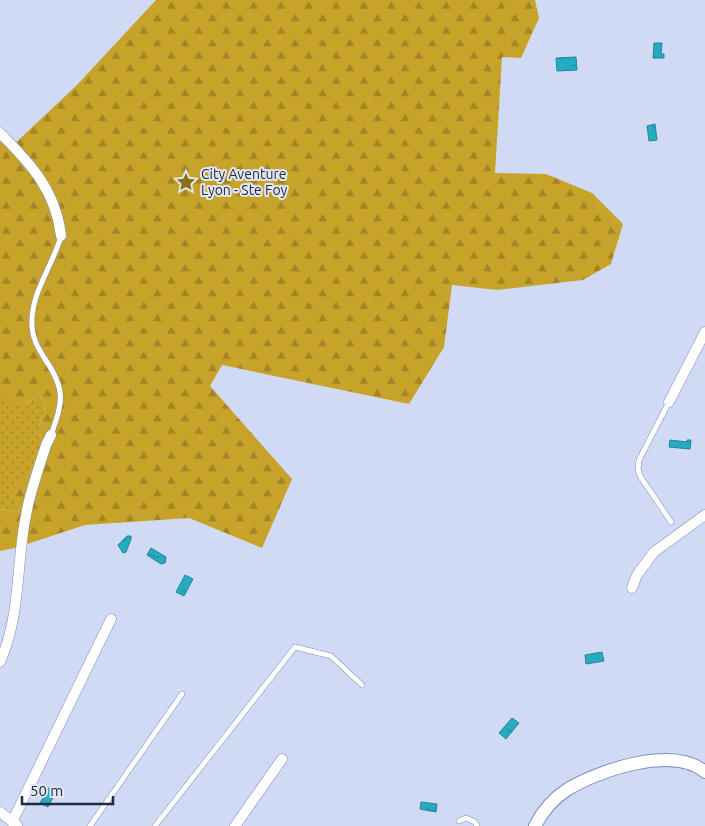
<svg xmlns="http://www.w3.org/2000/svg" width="705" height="826" font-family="Ubuntu,sans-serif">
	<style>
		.grass { fill: url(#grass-dots) }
		.forest { fill: url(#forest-firs) }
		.water { fill: url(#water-ripples); stroke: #24849b }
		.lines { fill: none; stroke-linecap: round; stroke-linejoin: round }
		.service-casing { stroke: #7b8dc9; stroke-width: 6 }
		.minor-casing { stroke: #7b8dc9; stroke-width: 11 }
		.tertiary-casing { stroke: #7b8dc9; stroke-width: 14 }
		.service { stroke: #fff; stroke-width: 5 }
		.minor { stroke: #fff; stroke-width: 10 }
		.tertiary { stroke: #fff; stroke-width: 12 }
		.labels { text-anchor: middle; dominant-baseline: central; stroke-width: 4; stroke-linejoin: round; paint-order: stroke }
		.poi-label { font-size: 14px; fill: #212841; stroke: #e2e7f4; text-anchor: start }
	</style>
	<defs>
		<pattern id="grass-dots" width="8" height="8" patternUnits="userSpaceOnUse" patternTransform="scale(1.25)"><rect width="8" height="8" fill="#c8a32a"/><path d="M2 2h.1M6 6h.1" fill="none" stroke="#a28526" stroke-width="1.8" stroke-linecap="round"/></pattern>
		<pattern id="forest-firs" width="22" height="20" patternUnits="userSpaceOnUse" patternTransform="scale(1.25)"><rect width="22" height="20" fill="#c8a32a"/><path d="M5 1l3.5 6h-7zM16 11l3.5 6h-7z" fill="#a28526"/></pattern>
		<pattern id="water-ripples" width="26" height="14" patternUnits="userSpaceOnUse" patternTransform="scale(1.25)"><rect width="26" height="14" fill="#26acc1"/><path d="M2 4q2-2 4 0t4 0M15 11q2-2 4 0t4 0" fill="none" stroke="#208c9e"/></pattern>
	</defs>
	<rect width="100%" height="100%" fill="#d1daf4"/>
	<path class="grass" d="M0,374H6L23,404L40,396L45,407L37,434L43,440L29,474L12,491L19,512L0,509Z"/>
	<path class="forest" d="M156,0H535L539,18L521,58L502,57L495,173L546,174L592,193L623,224L611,264L583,280L497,290L452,285L444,347L409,404L222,365L210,386L292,479L262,548L189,518L85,525L15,548L0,551V509L19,512L11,491L29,474L43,440L37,434L45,407L40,396L23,404L7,403L1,389L6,374H0V141L9,149L76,86Z"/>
	<g class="water">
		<path d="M654,43H662L661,54H664V58H653Z"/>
		<path d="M576,57L577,70L557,71L556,58Z"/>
		<path d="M655,124L657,140L649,141L647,126Z"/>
		<path d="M670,440L687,442V440H691L690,449L669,447Z"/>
		<path d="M127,536H131V539L126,552L123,553L118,545Z"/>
		<path d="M151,548L166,557L165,563L161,564L147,555Z"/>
		<path d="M185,575L193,579L184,596L176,592Z"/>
		<path d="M602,652L604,661L586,664L585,655Z"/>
		<path d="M512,718L519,723L506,739L499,733Z"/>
		<path d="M50,788L56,792L48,807L40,803L46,793L45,789Z"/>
		<path d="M421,802L437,804L436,812L420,809Z"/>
	</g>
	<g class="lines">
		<g class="service-casing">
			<g id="service">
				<path d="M669,402L639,460L638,469L640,476L671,522"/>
				<path d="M51,435C63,401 66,390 45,359C38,348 33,340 32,327C30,293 52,268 61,236"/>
				<path d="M459,821L466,818L475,822L477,826"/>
				<path d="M90,826L182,694"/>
				<path d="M155,826L295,647L331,656L362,685"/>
			</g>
		</g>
		<g class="minor-casing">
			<g id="minor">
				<path d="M0,133C31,164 56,191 61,236"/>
				<path d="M669,402L705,332"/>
				<path d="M632,588L637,575L654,552L705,515"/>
				<path d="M0,662C21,615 16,564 26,515C30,491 39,468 46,445L51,435"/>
				<path d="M0,812L17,825"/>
				<path d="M12,822L111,619"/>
				<path d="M235,826L282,759"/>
			</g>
		</g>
		<g class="tertiary-casing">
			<path id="tertiary" d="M535,826C542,812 554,798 568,789C600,770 673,745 705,772"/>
		</g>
		<use href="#service" class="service"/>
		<use href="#minor" class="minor"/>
		<use href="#tertiary" class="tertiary"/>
	</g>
	<defs>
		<g id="sight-bare" transform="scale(1.5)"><path d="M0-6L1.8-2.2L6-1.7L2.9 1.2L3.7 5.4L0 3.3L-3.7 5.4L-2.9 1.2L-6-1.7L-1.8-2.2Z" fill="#8c7114" stroke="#e2e7f4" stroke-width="2.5" paint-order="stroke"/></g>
	</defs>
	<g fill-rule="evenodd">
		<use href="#sight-bare" x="186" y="182"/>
	</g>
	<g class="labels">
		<g class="poi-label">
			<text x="201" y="174">City Aventure<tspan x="201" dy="16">Lyon - Ste Foy</tspan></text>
		</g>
	</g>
	<path d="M22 796v8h91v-8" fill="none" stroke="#212841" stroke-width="2.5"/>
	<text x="30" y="796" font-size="15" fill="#212841" stroke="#e2e7f4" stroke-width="4" paint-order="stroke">50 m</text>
</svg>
